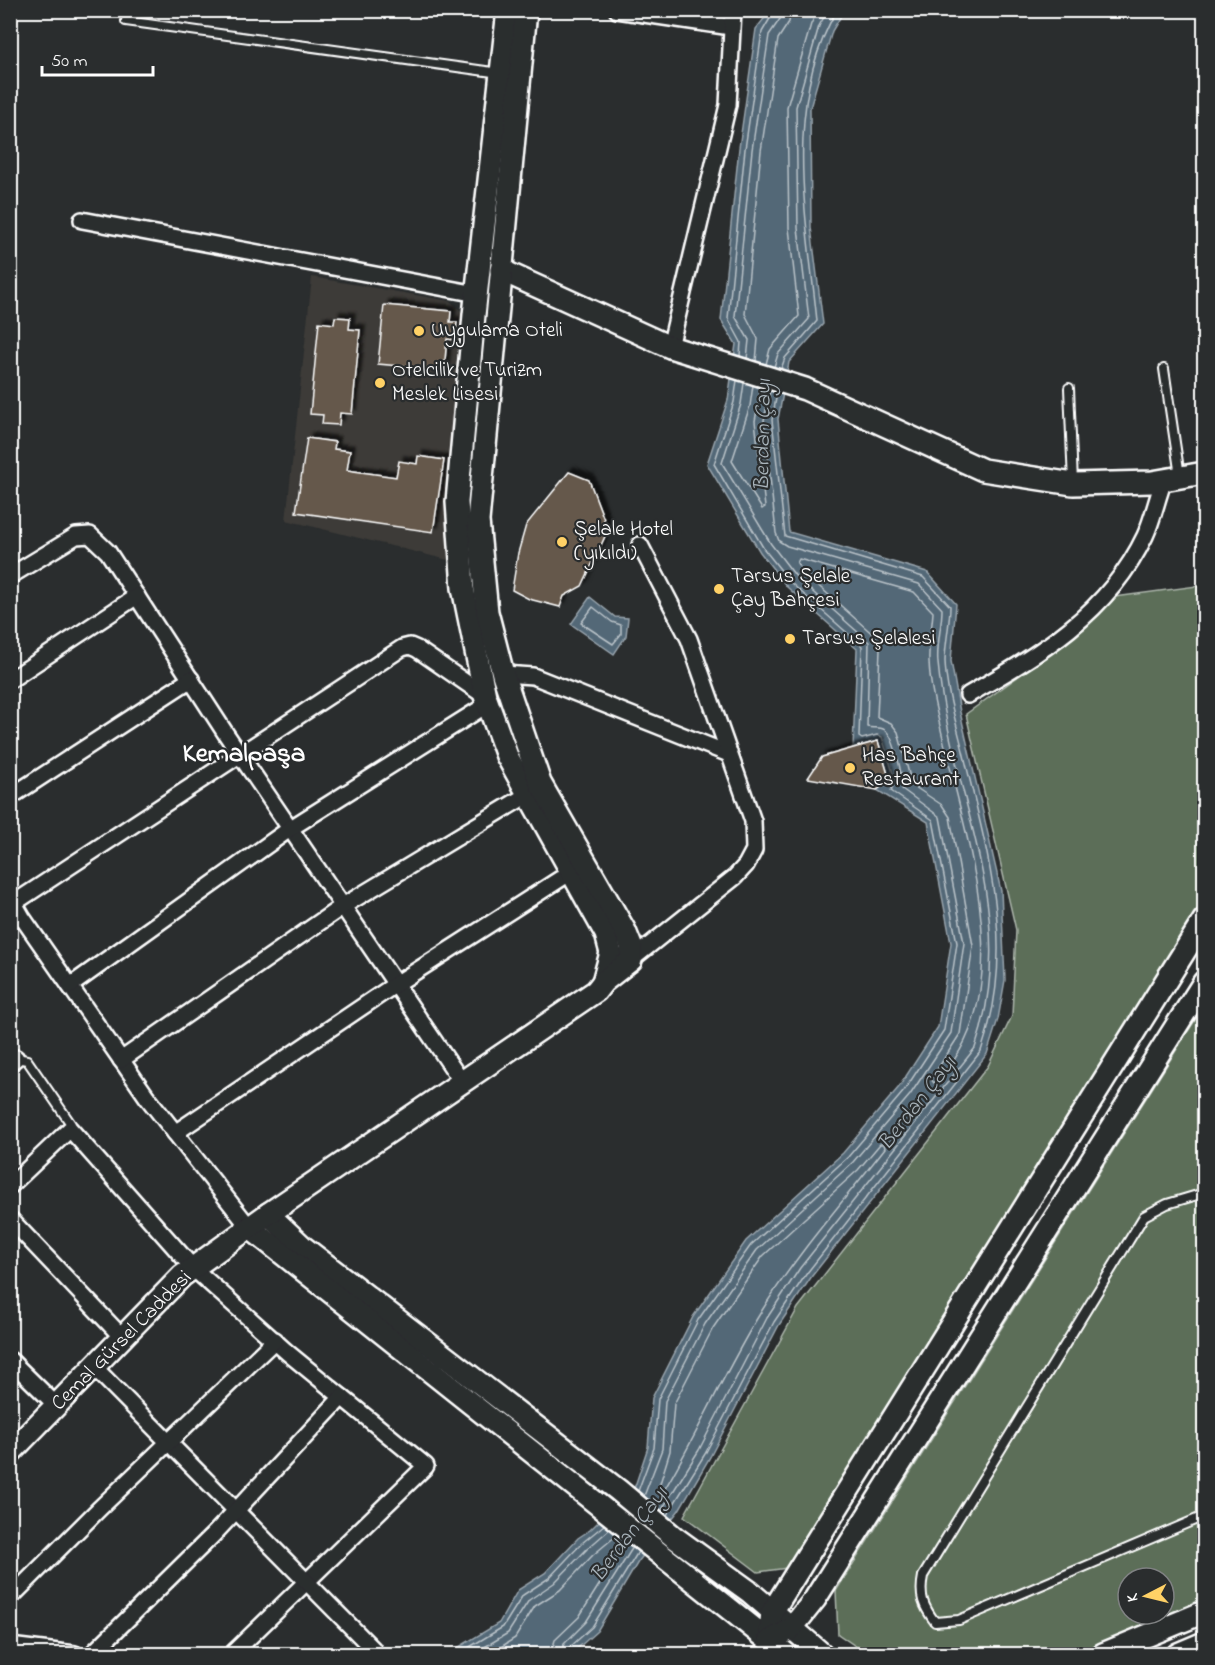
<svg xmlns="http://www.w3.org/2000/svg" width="1215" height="1665" font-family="'Indie Flower',sans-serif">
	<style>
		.built { fill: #3c3a37 }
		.green { fill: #5b6e58; stroke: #adb6ac; stroke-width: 1.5; fill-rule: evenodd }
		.water { fill: #536877; stroke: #98a4ad; stroke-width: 1.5 }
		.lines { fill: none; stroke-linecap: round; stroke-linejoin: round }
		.shore { stroke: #bac3c9; stroke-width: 1.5 }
		.building { fill: #65594c; stroke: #fff; stroke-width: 1.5; filter: url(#shadow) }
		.lane-casing { stroke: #fff; stroke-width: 12 }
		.street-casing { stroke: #fff; stroke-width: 20 }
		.secondary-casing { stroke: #fff; stroke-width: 26 }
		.lane { stroke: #2a2d2e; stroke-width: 8 }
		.street { stroke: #2a2d2e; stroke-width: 15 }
		.secondary { stroke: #2a2d2e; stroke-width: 21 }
		.poi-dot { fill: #ffd166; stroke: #2a2d2e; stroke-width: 2 }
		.labels { text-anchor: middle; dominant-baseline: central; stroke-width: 4.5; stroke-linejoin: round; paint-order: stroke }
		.poi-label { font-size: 21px; fill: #fff; stroke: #2a2d2e; text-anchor: start }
		.street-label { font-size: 21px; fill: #fff; stroke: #2a2d2e }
		.water-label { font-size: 22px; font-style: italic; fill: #a9b4bb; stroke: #2a2d2e }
		.district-label { font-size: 27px; font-weight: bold; fill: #fff; stroke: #2a2d2e }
	</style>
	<defs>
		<filter id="shadow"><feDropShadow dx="5" dy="-5" stdDeviation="1.5" flood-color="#0009"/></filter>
	</defs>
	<rect width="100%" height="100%" fill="#2a2d2e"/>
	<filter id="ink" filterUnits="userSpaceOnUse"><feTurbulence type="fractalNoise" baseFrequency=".0167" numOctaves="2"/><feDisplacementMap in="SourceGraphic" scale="12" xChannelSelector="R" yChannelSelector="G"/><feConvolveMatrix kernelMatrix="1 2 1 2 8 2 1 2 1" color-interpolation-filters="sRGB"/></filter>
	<g filter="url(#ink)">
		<path class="built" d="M312,277L450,301L467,316L452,450L448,560L286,520Z"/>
		<g class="green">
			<path d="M1204,585V901L787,1568L758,1572L684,1516L798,1308L988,1066L1012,1016L1016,930L966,714L1034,665L1115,597Z"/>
			<path d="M1204,1006V1606L1082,1654H867L838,1634L836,1591ZM1128,1578H1164V1614H1128Z"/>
		</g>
		<g class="water">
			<path d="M770,11H844L832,31L810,108L811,227L823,324L789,362L778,419L789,532L927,572L956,604L951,661L960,712L1001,891L1005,980L998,1019L987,1054L812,1276L779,1325L710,1457L679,1510L638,1562L597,1631L571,1654H409L451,1652L499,1623L518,1590L545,1573L578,1538L590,1530L635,1486L648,1447L652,1398L693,1317L746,1241L843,1153L899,1087L938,1027L951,943L928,822L877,790L890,781L878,741L853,748L857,649L787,587L760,552L707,464L728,400L736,344L721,320L739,148L756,29Z"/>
			<path d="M590,597L615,617L628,618L626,636L614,654L571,624Z"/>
		</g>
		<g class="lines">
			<g class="shore">
				<path d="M740,356L741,342L728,318L745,149L762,32L775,10"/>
				<path d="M747,359L749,340L735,316L752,150L769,35L780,19L782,10"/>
				<path d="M756,361L758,339L745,314L761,151L778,39L789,22L791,10"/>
				<path d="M766,364L770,349L799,316L789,228L787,107L811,24L818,10"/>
				<path d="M774,367L778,354L809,319L798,228L796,107L819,26L828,10"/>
				<path d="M781,369L785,358L817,321C807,220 782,103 837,10"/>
				<path d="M753,385L750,406L732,461L762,509L765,507L755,421L761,388"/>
				<path d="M799,559L914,592L933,612C932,629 928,646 929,662C930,687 937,714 943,738C966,840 1024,1000 934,1083L931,1079L960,1034L973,946L950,817L942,805L912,785L898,732L891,723L877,717L880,650L877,638L803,572L797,563Z"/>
				<path d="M593,607L612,622L621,625V634L613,644L581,623Z"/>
				<path d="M880,1144H884L885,1148C843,1202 797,1253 761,1312C725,1370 698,1434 663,1492L659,1493L658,1490L670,1451L674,1404L713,1328L763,1256L858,1170Z"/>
				<path d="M638,1491L654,1448L658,1399L698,1320L751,1245L848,1157L904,1091L944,1030L957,943L933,820L891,791L895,780L882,737L877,735L862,739L859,737L862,646L791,583L764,549L714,464L734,402L737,380"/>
				<path d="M644,1496L662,1449L665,1401L705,1324L757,1250L853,1162L910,1095L951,1033L964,943L940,817L902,789C903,778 895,737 885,730C879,726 873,729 867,727L869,642L797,578L771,544L722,463L741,404L744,383"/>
				<path d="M661,1511L699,1450L767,1318L800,1268L975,1048C1022,912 950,796 938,663C936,645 942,627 942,609L919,584L787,546L779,541L776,533L764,420L770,391"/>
				<path d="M667,1515L705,1454L774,1322L807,1273L981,1051C1018,947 987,854 963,751C956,722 946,690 945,661C945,643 950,624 950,606L923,577L785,536L772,420L777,393"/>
				<path d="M458,1654L503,1627L523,1595L549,1578L582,1543L604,1525"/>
				<path d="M473,1654L508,1633L529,1600L554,1583L587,1549L610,1529"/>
				<path d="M490,1654L515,1638L535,1606L560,1590L593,1555L617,1535"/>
				<path d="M551,1654L555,1640L579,1617L626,1542"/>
				<path d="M560,1654L564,1644L586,1622L633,1547"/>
				<path d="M568,1654L569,1648L592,1627L638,1552"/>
			</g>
		</g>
		<g class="building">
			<path d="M384,305L451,311L450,322H457L455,340L447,339L444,370L378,364Z"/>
			<path d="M335,317L350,318L349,329L360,330L352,414L340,413L339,425L322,424L323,415L310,414L319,322L334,324Z"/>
			<path d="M307,438L335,442L334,449L350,451L347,470L396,477L399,461L417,464L418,456L444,460L433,532L296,512Z"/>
			<path d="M569,472L589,480L608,530L582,586L564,596L560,607L529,599L512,590L518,553L526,525Z"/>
			<path d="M878,741L890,781L877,790L808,778L822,757Z"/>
		</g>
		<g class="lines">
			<g class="lane-casing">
				<g id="lane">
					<path d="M128,10L126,21L500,73"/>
					<path d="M1164,369L1180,476"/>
					<path d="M1069,388L1073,483"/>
					<path d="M16,1058L27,1060L71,1124L70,1129"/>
					<path d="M1204,1193L1167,1204L1144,1216L923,1576C919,1596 923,1606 935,1622L959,1620L1204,1516"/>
				</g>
			</g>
			<g class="street-casing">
				<g id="street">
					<path d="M617,10L731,27"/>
					<path d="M82,220L477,294"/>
					<path d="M670,347L728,105L733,10"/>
					<path d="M10,576L76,536L90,535L108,552L226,734L462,1082"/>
					<path d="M503,674L533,676L729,754"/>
					<path d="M10,680L137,596"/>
					<path d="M968,695C1039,654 1108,614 1145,536C1153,519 1157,498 1164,480"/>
					<path d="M10,797L191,679"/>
					<path d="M10,896L22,917L147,1097L249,1227"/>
					<path d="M14,903L402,648L410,646L417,649L485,696"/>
					<path d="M631,960L735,877L746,865L754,850L753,821L689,639L640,545"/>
					<path d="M70,986L291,828L488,704"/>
					<path d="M121,1060L343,906L527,795"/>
					<path d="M10,1063L16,1058"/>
					<path d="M175,1133L396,984L571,872"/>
					<path d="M10,1186L70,1129L193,1268L288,1353L426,1466L232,1654"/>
					<path d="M10,1219L123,1338"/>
					<path d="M10,1360L57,1406"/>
					<path d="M94,1367L373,1649"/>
					<path d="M10,1598L99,1509L275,1340"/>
					<path d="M10,1646L75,1654"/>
					<path d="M92,1654L215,1533L342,1397"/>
				</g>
			</g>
			<g class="secondary-casing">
				<g id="secondary">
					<path d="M508,10L474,315L457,502L463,588L485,696L507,756L606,934L611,953L603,982"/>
					<path d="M501,270L670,347L805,389L983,470L1073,484L1152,482L1204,473"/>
					<path d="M268,1214L303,1247L618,1490L674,1537L750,1592L822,1654"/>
					<path d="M249,1227L786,1654"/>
					<path d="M10,1453L182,1276L268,1214L596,991L603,982L631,960V946L625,931L540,783L503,674L487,612L478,521L526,10"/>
					<path d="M769,1641L772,1612L1204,920"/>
					<path d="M769,1641L791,1629L815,1599L1204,982"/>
					<path d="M1103,1654L1204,1612"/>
					<path d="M1178,1654L1204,1643"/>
				</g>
			</g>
			<use href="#lane" class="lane"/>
			<use href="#street" class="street"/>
			<use href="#secondary" class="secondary"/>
		</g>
	</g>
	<g class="poi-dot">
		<circle cx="419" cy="331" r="6"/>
		<circle cx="380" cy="383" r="6"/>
		<circle cx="562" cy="542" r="6"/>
		<circle cx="719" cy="589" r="6"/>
		<circle cx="790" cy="639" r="6"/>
		<circle cx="850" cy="768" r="6"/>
	</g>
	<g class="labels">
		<g class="poi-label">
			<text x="431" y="331">Uygulama Oteli</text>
			<text x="392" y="371">Otelcilik ve Turizm<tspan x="392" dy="24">Meslek Lisesi</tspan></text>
			<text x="574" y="530">Şelale Hotel<tspan x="574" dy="24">(yıkıldı)</tspan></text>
			<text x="731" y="577">Tarsus Şelale<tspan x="731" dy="24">Çay Bahçesi</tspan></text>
			<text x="802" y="639">Tarsus Şelalesi</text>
			<text x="862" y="756">Has Bahçe<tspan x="862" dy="24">Restaurant</tspan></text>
		</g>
		<g class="street-label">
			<text transform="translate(122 1341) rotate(-45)">Cemal Gürsel Caddesi</text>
		</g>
		<g class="water-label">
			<text transform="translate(764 435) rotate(-89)">Berdan Çayı</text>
			<text transform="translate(918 1104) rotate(-52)">Berdan Çayı</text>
			<text transform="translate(630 1535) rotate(-53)">Berdan Çayı</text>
		</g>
		<g class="district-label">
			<text x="244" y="754">Kemalpaşa</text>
		</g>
	</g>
	<rect width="1215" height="1665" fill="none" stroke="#2a2d2e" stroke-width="36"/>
	<rect x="18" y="18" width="1179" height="1629" fill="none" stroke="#fff" stroke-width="2" filter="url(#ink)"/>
	<g transform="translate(1146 1596) rotate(263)"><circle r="28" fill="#2a2d2e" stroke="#7f8182" stroke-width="1.5"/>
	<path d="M0-4.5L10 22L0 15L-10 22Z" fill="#ffd166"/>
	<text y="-9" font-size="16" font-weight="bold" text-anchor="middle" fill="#ffffff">K</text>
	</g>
	<path d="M42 66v9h111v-9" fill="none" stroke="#ffffff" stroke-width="3"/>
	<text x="51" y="66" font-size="18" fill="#ffffff" stroke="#2a2d2e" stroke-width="4.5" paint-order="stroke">50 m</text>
</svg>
